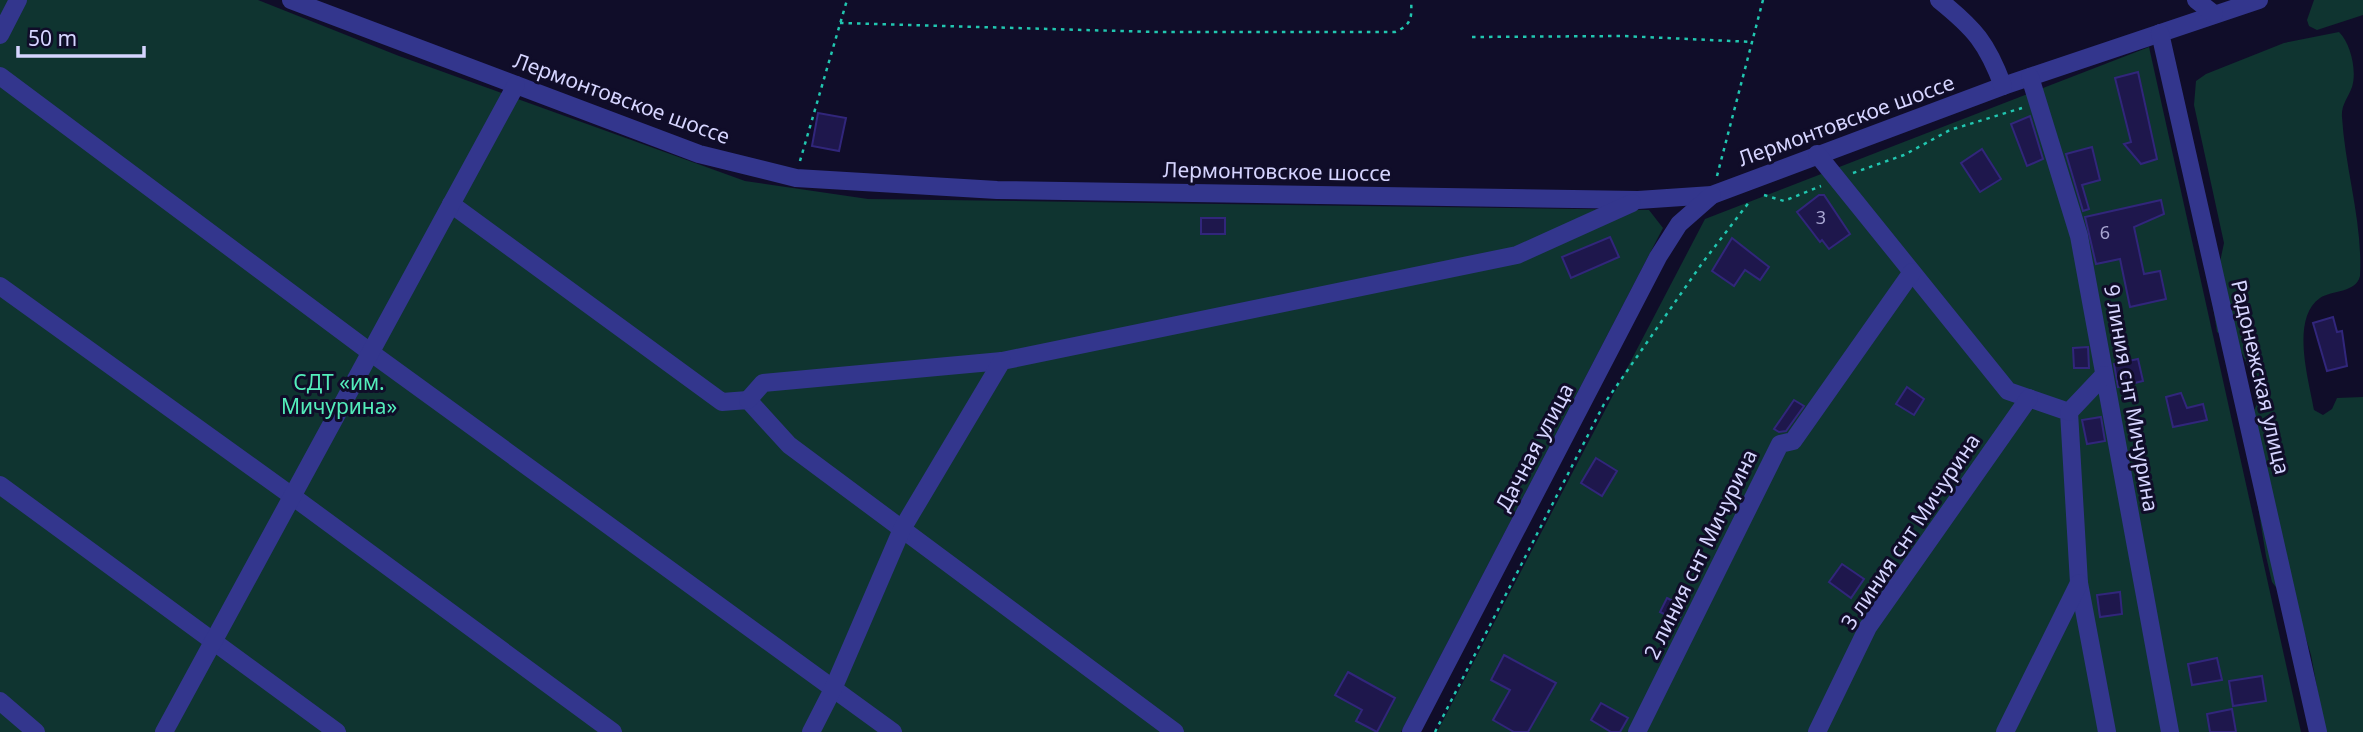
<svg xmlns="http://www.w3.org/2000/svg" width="2363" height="732" font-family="'Noto Sans',sans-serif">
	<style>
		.green { fill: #0f3430 }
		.building { fill: #1e174c; stroke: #31267b; stroke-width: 2 }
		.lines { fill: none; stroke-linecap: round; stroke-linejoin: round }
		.path { stroke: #21c6b0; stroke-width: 2.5; stroke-dasharray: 3.5 5; stroke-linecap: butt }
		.minor { stroke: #33368d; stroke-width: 18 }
		.labels { text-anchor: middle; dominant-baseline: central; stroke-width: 6; stroke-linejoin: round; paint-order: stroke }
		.number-label { font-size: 18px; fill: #a8a6d2 }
		.street-label { font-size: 21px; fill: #d6d5ff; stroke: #100d29 }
		.park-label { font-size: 21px; fill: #53edbb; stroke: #100d29 }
	</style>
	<rect width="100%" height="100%" fill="#100d29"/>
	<g class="green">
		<path d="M0,0H258L399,56L745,181L868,199L1649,210L1663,228L1401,732H0Z"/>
		<path d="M2314,0H2363V15L2317,30L2309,26L2307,20Z"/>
		<path d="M2339,32C2351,44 2357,71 2352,87C2348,98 2341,105 2342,117C2345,169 2363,223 2360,276C2356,293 2332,290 2320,298C2290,319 2309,380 2314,410L2323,415L2332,409L2337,398L2363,397V732H2325L2311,655L2304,632L2294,611L2272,582L2266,556L2247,438V426L2256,406L2251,373L2237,343L2217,332L2212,300L2224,243L2194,105L2196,81L2206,74L2284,43Z"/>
		<path d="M2149,47L2301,732H1437L1705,219Z"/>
	</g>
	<g class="building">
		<path d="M2138,72L2157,159L2141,164L2124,144L2131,142L2115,78Z"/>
		<path d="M818,113L846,118L839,151L812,146Z"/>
		<path d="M2030,116L2043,159L2027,166L2011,124Z"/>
		<path d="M2092,147L2100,180L2082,185L2089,209L2083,211L2066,154Z"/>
		<path d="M1982,149L2001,179L1980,192L1961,163Z"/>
		<path d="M1819,195H1824L1850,234L1829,249L1822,240L1820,242L1797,212Z"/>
		<path d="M2161,200L2164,214L2134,227L2144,274L2160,271L2166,299L2130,307L2120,259L2096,264L2085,217Z"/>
		<rect x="1201" y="218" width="24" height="16"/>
		<path d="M1610,237L1619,257L1571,278L1562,257Z"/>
		<path d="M1732,238L1769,267L1760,280L1745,270L1734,286L1712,271Z"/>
		<path d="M2333,317L2337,332L2342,331L2347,366L2327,371L2313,323Z"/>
		<path d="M2088,347L2089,368H2074L2073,348Z"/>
		<path d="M2138,359L2143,381L2118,387L2114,364Z"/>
		<path d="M1907,387L1924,399L1914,415L1896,404Z"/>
		<path d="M2181,393L2187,408L2203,404L2207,420L2173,427L2166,397Z"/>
		<path d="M1794,400L1804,406L1786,431L1779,432L1774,429Z"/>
		<path d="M2101,417L2105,441L2087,444L2082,420Z"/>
		<path d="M1596,458L1617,471L1602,496L1581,483Z"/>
		<path d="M1842,564L1864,579L1851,598L1829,582Z"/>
		<path d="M2120,592L2122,614L2100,617L2097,595Z"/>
		<path d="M1667,598L1685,607L1678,621L1660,612Z"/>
		<path d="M1504,655L1556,683L1528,732H1514L1493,720L1510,690L1491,680Z"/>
		<path d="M2217,658L2222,680L2192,685L2188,664Z"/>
		<path d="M1348,672L1395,698L1377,732L1356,721L1362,710L1335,695Z"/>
		<path d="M2262,676L2266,701L2233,706L2229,681Z"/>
		<path d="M1601,703L1628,718L1620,732H1611L1591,720Z"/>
		<path d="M2232,709L2236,732H2210L2207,714Z"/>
	</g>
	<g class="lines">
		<g class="path">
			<path d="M840,23L1155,32H1395C1412,25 1412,17 1411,0"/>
			<path d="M1472,37L1623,36L1753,42"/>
			<path d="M800,161L847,0"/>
			<path d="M1853,173L1904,155L1950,130L2022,108"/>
			<path d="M1717,176L1763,0"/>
			<path d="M1764,195L1784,201L1821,186"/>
			<path d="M1435,732L1604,404L1703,262L1750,201"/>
		</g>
		<g class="minor">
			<path d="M291,0L699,154L796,178L997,190L1638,200L1712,195L2003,86L2259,0"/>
			<path d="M1939,0C1975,29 1987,43 2003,86"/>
			<path d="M2196,0L2214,14"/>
			<path d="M2160,33L2318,732"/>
			<path d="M0,35L18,0"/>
			<path d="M0,76L370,352L893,732"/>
			<path d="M2030,77L2079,236L2170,732"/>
			<path d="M1817,154L2008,391L2069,412L2079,583L2107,732"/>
			<path d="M451,204L722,402L748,400L789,445L1175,732"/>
			<path d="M0,286L292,496L613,732"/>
			<path d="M748,400L763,383L1002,361L1517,255L1632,203"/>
			<path d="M2069,412L2104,375"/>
			<path d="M0,485L337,732"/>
			<path d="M0,701L36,732"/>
			<path d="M164,732L516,85"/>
			<path d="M811,732L833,689L902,529L1002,361"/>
			<path d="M1411,732L1658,257L1679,224L1712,195"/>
			<path d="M1637,732L1780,444L1793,441L1912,272"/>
			<path d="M1817,732L1868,627L2029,398"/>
			<path d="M2005,732L2079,583"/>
		</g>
	</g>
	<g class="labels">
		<g class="number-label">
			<text x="1821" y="217">3</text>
			<text x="2105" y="232">6</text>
		</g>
		<g class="street-label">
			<text transform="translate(622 98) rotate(20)">Лермонтовское шоссе</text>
			<text transform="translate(1846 120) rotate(-20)">Лермонтовское шоссе</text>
			<text transform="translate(1277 171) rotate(1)">Лермонтовское шоссе</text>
			<text transform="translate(2261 377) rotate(77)">Радонежская улица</text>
			<text transform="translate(2132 398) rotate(80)">9 линия снт Мичурина</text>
			<text transform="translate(1534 447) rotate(-62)">Дачная улица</text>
			<text transform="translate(1910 531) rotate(-56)">3 линия снт Мичурина</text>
			<text transform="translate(1700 554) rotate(-64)">2 линия снт Мичурина</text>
		</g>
		<g class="park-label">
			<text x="339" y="382">СДТ «им.<tspan x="339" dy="24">Мичурина»</tspan></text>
		</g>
	</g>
	<path d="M18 46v10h126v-10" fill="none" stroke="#d6d5ff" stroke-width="3.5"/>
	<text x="28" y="46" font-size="21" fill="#d6d5ff" stroke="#100d29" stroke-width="5" paint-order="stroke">50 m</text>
</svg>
